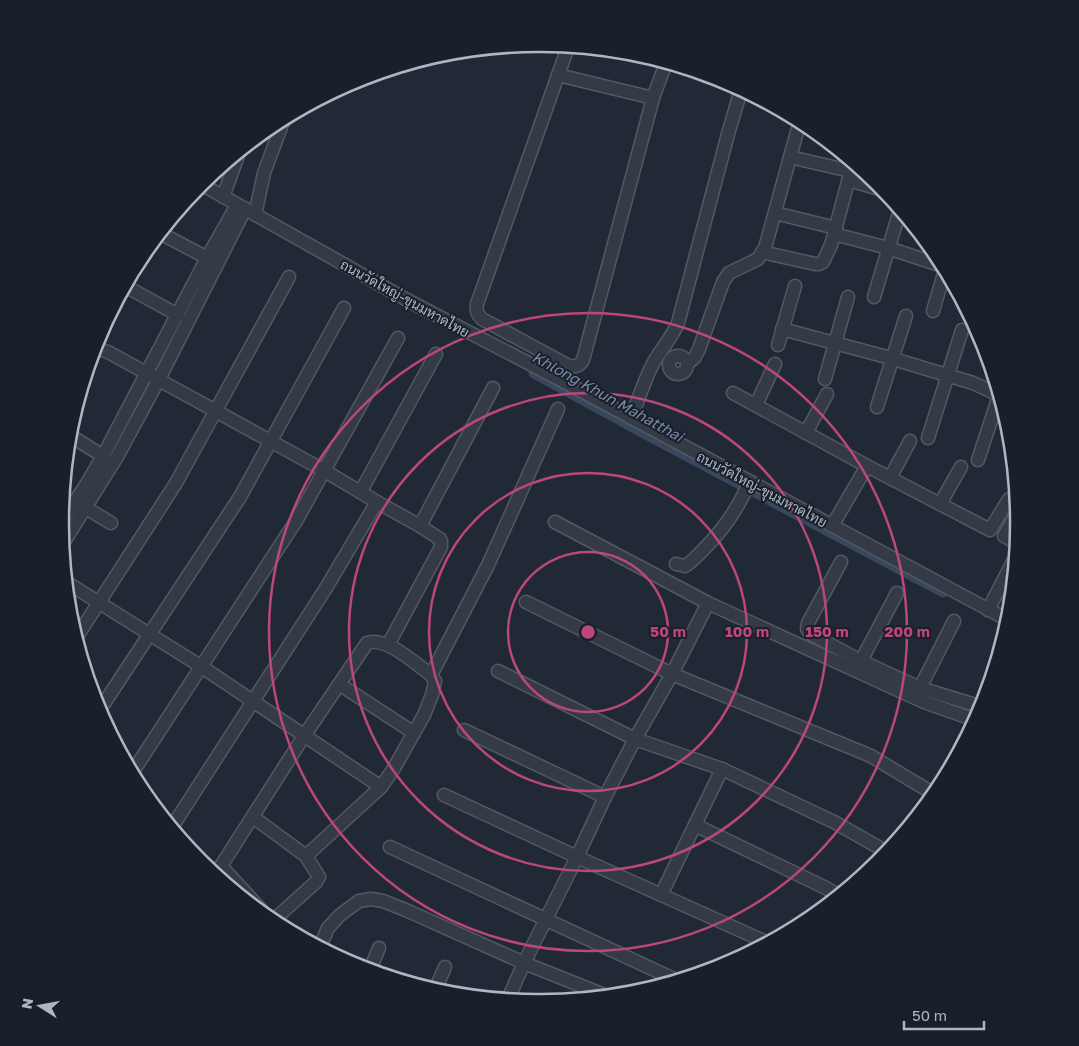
<svg xmlns="http://www.w3.org/2000/svg" width="1079" height="1046" font-family="'Golos Text',Sarabun,sans-serif">
	<style>
		.lines { fill: none; stroke-linecap: round; stroke-linejoin: round }
		.canal { stroke: #38465e; stroke-width: 11 }
		.minor-casing { stroke: #525964; stroke-width: 15 }
		.minor { stroke: #353b46; stroke-width: 12 }
		.ring { fill: none; stroke: #bc477a; stroke-width: 2.5 }
		.labels { text-anchor: middle; dominant-baseline: central; stroke-width: 4; stroke-linejoin: round; paint-order: stroke }
		.street-label { font-size: 14px; fill: #afb6c3; stroke: #1a202b }
		.water-label { font-size: 15px; font-style: italic; fill: #798caa; stroke: #1a202b }
		.rim { fill: none; stroke: #afb6c3; stroke-width: 2.5 }
		.centre { fill: #bc477a; stroke: #1a202b; stroke-width: 2.5 }
		.ring-label { font-size: 15px; text-anchor: middle; font-weight: bold; fill: #bc477a; stroke: #1a202b; stroke-width: 4; stroke-linejoin: round; paint-order: stroke }
	</style>
	<rect width="100%" height="100%" fill="#212936"/>
	<g class="lines">
		<path class="canal" d="M534,373L640,431L943,592"/>
		<g class="minor-casing">
			<g id="minor">
				<path d="M568,47L477,304C476,311 477,314 482,319L569,366C576,367 579,366 583,360L653,98L666,63"/>
				<path d="M558,75L653,98"/>
				<path d="M790,157L850,171"/>
				<path d="M849,180L883,190"/>
				<path d="M201,184L409,301L576,388L1008,620"/>
				<path d="M223,197L239,153"/>
				<path d="M775,213L836,228"/>
				<path d="M255,215L264,173L284,119"/>
				<path d="M160,233L213,261"/>
				<path d="M834,234L888,248L943,266"/>
				<path d="M762,252L815,264H819L823,262L831,245L853,163"/>
				<path d="M125,286L178,315"/>
				<path d="M874,297L900,210"/>
				<path d="M933,311L945,270"/>
				<path d="M782,329L887,357L973,383L999,395"/>
				<path d="M778,345L795,286"/>
				<path d="M94,347L108,352L325,471L377,502L420,526L440,539L441,541V547L388,645"/>
				<circle cx="678" cy="365" r="9"/>
				<path d="M687,364L695,357L699,349L723,282L729,273L758,259L765,248L800,121"/>
				<path d="M825,379L848,297"/>
				<path d="M733,393L867,466L990,530L1009,499"/>
				<path d="M756,405L775,364"/>
				<path d="M877,407L906,316"/>
				<path d="M631,418C638,401 646,375 655,360C663,347 672,337 678,323L728,134L741,90"/>
				<path d="M806,433L827,394"/>
				<path d="M69,435L103,456"/>
				<path d="M928,438L962,330"/>
				<path d="M978,460L999,396"/>
				<path d="M890,478L910,441"/>
				<path d="M361,491L436,354"/>
				<path d="M940,504L961,467"/>
				<path d="M86,508L111,523"/>
				<path d="M555,522L708,603L924,702L975,720"/>
				<path d="M60,524L86,485L103,456L207,258L237,205"/>
				<path d="M420,526L493,388"/>
				<path d="M832,526L867,466"/>
				<path d="M1017,543L1004,536L1018,512"/>
				<path d="M62,545L118,455L158,381L245,209"/>
				<path d="M841,562L808,623L807,629L811,634L861,661L920,688L982,707"/>
				<path d="M676,564L685,566C692,562 697,556 703,550C723,530 739,508 749,482"/>
				<path d="M66,582L202,667L381,787"/>
				<path d="M526,602L672,674L871,756L934,794"/>
				<path d="M988,610L1015,558"/>
				<path d="M76,638L176,483L289,277"/>
				<path d="M861,661L897,593"/>
				<path d="M498,671L635,739L722,769L834,822L887,852"/>
				<path d="M431,675L488,565L558,409"/>
				<path d="M339,684L414,733"/>
				<path d="M920,688L954,621"/>
				<path d="M980,706L986,693"/>
				<path d="M99,711L240,497L344,308"/>
				<path d="M464,730L605,797"/>
				<path d="M132,773L296,521L398,338"/>
				<path d="M444,795L577,857L766,942"/>
				<path d="M253,817L306,856L319,877L316,882L277,917L271,919L268,917"/>
				<path d="M695,825L826,888L838,895"/>
				<path d="M172,827L326,588L377,502"/>
				<path d="M390,847L676,980"/>
				<path d="M221,866L267,916"/>
				<path d="M215,874L221,866L304,736L367,643C386,636 416,664 431,675L435,681L432,695L424,715L394,768L381,787L306,856"/>
				<path d="M661,895L722,769"/>
				<path d="M320,947L328,928L340,915L359,901L371,899L383,901L408,911L524,963L607,996"/>
				<path d="M370,970L379,948"/>
				<path d="M435,990L445,967"/>
				<path d="M508,999L524,963L577,857L605,797L635,739L672,674L708,603"/>
			</g>
		</g>
		<use href="#minor" class="minor"/>
	</g>
	<g class="ring">
		<circle cx="588" cy="632" r="80"/>
		<circle cx="588" cy="632" r="159"/>
		<circle cx="588" cy="632" r="239"/>
		<circle cx="588" cy="632" r="319"/>
	</g>
	<g class="labels">
		<g class="street-label">
			<text transform="translate(405 298) rotate(29)">ถนนวัดใหญ่-ขุนมหาดไทย</text>
			<text transform="translate(762 489) rotate(28)">ถนนวัดใหญ่-ขุนมหาดไทย</text>
		</g>
		<g class="water-label">
			<text transform="translate(608 396) rotate(29)">Khlong Khun Mahatthai</text>
		</g>
	</g>
	<path d="M0 0H1079V1046H0ZM539 52H540A470 470 0 0 1 1010 522V524A470 470 0 0 1 540 994H539A470 470 0 0 1 69 524V522A470 470 0 0 1 539 52Z" fill="#1a202b" fill-rule="evenodd"/>
	<path class="rim" d="M539 52H540A470 470 0 0 1 1010 522V524A470 470 0 0 1 540 994H539A470 470 0 0 1 69 524V522A470 470 0 0 1 539 52Z"/>
	<circle cx="588" cy="632" r="8" class="centre"/>
	<g class="ring-label">
		<text x="668" y="637">50 m</text>
		<text x="747" y="637">100 m</text>
		<text x="827" y="637">150 m</text>
		<text x="907" y="637">200 m</text>
	</g>
	<g transform="translate(40 1006) rotate(281)" stroke="#1a202b" stroke-width="4" paint-order="stroke">
	<path d="M0-4L9 19L0 12L-9 19Z" fill="#afb6c3"/>
	<text y="-8" font-size="14" font-weight="bold" text-anchor="middle" fill="#afb6c3">N</text>
	</g>
	<path d="M904 1021v8h80v-8" fill="none" stroke="#afb6c3" stroke-width="2.5"/>
	<text x="912" y="1021" font-size="15" fill="#afb6c3" stroke="#1a202b" stroke-width="4" paint-order="stroke">50 m</text>
</svg>
